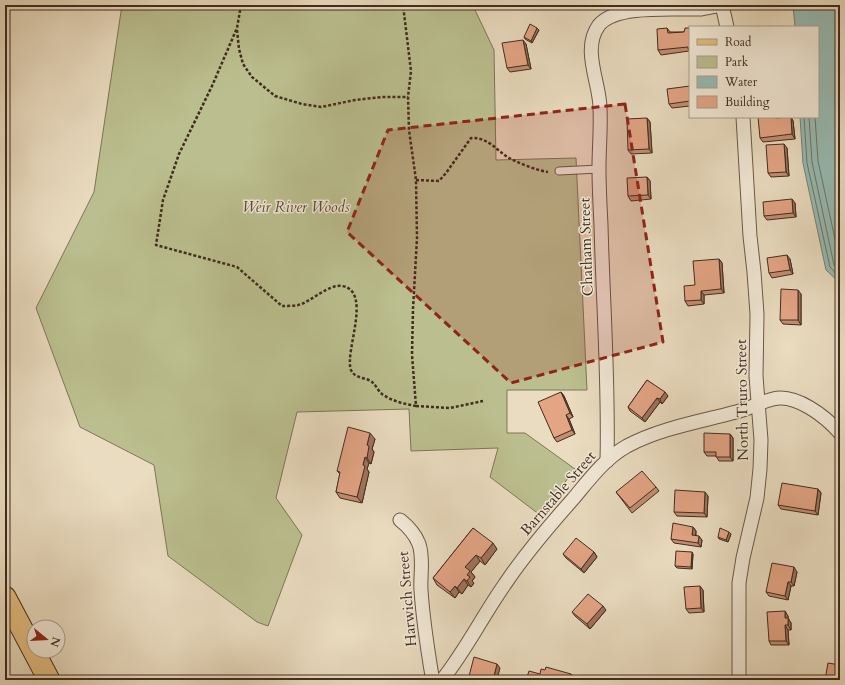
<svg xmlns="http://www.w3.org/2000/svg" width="845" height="685" font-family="Cardo,serif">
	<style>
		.green { fill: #bbbf8f; stroke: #7e7657 }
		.water { fill: #98bbb3; stroke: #758278 }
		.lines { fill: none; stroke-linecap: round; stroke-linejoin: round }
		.shore { stroke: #6c7469; stroke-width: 1 }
		.service-casing { stroke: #6a5847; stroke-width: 9 }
		.minor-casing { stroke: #6a5847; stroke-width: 15 }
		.primary-casing { stroke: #402c1f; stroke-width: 23 }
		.path { stroke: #402c1f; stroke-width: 2.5; stroke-dasharray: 3 2; stroke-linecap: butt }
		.service { stroke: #f1e8d6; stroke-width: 7 }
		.minor { stroke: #f1e8d6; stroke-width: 13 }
		.primary { stroke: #e5be80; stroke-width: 21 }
		.wall { fill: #c48e72; stroke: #402c1f }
		.shaded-wall { fill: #a0745d; stroke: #402c1f }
		.building { fill: #e4a585; stroke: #402c1f }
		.marked { fill: #8f2418; fill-opacity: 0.2; stroke: #8f2418; stroke-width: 3; stroke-dasharray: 8 5; stroke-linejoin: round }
		.labels { text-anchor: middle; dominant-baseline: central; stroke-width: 3; stroke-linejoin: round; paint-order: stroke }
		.park-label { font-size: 15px; font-style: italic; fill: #594935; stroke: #f1e8d6 }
		.street-label { font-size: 15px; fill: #402c1f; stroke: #f1e8d6 }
	</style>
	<rect width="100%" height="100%" fill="#eadcc0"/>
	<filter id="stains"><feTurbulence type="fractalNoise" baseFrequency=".005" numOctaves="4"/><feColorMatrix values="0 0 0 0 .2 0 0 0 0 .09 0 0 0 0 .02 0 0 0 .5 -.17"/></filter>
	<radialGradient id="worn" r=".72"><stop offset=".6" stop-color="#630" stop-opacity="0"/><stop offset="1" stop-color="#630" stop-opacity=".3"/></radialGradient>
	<path class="green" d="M122,5H486L475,10L494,50L496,160L576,158L587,390H507V433H525L575,469L540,515L490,477L498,448L411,451L409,409L297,412L276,498L302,535L268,626L257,622L168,556L154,465L80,427L36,308L94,192Z"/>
	<path class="water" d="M793,5H840V283L826,270L803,163L800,117H818V27H795Z"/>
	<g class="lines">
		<g class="shore">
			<path d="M804,117L807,163L830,267L840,278"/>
			<path d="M809,117L812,162L834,265L840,271"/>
			<path d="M815,117L818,161L840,262"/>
		</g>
		<g class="service-casing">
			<path id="service" d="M559,171L599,169"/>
		</g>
		<g class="minor-casing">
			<g id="minor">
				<path d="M722,5L727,27"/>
				<path d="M607,461C609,382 603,304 601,225C600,206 599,187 599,168C599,148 601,128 600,108C600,83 581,49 599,25C616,4 676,10 701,9C708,8 715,6 722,5"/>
				<path d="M400,520C409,527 415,534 419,544C424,559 420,575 421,590C423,620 427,646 432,676L434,680"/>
				<path d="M442,680C466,650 483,615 505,584C525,554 549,526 573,499C589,480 604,459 627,446C661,428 699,422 736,412C749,409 760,402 773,399C796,393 826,417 840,433"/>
				<path d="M739,680V583L743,558L757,498L760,469L761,440L756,376L757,314L754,272L750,236L743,117"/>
			</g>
		</g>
		<g class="primary-casing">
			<path id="primary" d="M5,597L49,680"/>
		</g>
		<g class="path">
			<path d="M241,5L237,28L212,86L179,154L163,200L156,245L237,267L282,306C287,306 293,306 298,305C311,302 328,284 342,286C373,291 344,352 351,370C355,379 366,377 372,382C376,385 378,391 382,394C392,401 404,404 416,406L412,355L413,309L417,238L416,180L409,130L408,97L411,71L403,5"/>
			<path d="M237,30L239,49L243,64L252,77L275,96L302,104L321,107L355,100L382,97H408"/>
			<path d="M416,180L439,181L446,173L471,138C488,137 496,150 509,158C521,164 536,170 548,172"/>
			<path d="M416,406L450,408L483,401"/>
		</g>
		<use href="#service" class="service"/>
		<use href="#minor" class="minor"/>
		<use href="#primary" class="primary"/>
	</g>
	<g class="wall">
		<path d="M537,28L539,30L532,43L525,39L524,37Z"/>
		<path d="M667,28L670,32H684L690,28V52L689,51L661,55L658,50Z"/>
		<path d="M526,44L531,69L510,72L507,68Z"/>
		<path d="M690,86V106L672,108L669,104Z"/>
		<path d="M791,117L793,121L795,139L763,142L760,138L779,118Z"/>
		<path d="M647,118L650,122L652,153L631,154L628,150Z"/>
		<path d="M787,148L789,176L771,177L768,173Z"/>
		<path d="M647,177L650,181L651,199L631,201L628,196Z"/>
		<path d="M795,203L796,217L767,220L764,216Z"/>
		<path d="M719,259L722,263L724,293L704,295V304L688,306L685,301L695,285Z"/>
		<path d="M790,259L793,274L772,278L769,273Z"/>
		<path d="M801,294V325L783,324L780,320Z"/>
		<path d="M647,380L668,396L662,404L660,402L645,422L630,411L628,407Z"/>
		<path d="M561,392L564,396L573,417L569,419L575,434L557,442L554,438Z"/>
		<path d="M730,434L733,438V461H719L716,456H707L704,452Z"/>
		<path d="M375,439L372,449L374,452L371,464L369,463L367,469L369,472L362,503L340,498L336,492L340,474L337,471Z"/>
		<path d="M656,487L659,491L632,513L616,492Z"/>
		<path d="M818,489L821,493L818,515L781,509L778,505Z"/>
		<path d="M708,496L707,517L677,516L674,512Z"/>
		<path d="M693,527L696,531V535L702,540L701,547L674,543L671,539Z"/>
		<path d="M473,528L497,549L485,565L480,561L471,572L475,577L472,581L474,583L471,587L468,585L462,594L459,592L455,598L437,585L433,578Z"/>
		<path d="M731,534L728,542L719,539L718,537Z"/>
		<path d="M594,552L597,557L584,573L566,558L563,554Z"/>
		<path d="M693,554L692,569L677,568L675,566Z"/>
		<path d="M797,572L794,586H791L788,600L769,596L766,592Z"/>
		<path d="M703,590L704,612L689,613L686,609Z"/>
		<path d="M606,610L590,629L575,616L572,612Z"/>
		<path d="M788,616V618L791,623V630H788L789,645H771L769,641Z"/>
	</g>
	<g class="shaded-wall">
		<path d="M537,28L539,30L532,43L531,41Z"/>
		<path d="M523,40L526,44L531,69L528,65Z"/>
		<path d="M791,117L793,121L795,139L792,134Z"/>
		<path d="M647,118L650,122L652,153L649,149Z"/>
		<path d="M784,144L787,148L789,176L786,172Z"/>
		<path d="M647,177L650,181L651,199L648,195Z"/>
		<path d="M792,199L795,203L796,217L793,213Z"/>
		<path d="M787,255L790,259L793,274L790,270Z"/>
		<path d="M719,259L722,263L724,293L721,289Z"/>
		<path d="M798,290L801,294V325L798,320Z"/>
		<path d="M701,291L704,295V304L701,300Z"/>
		<path d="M561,392L564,396L573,417L570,413Z"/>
		<path d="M665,392L668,396L662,404L660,399Z"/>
		<path d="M657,398L660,402L645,422L642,418Z"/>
		<path d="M566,415L569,419L575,434L572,430Z"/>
		<path d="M370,433L375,439L372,449L374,452L371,464L367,458V445Z"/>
		<path d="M730,434L733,438V461L730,457Z"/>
		<path d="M365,457L369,463L367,469L369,472L362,503L357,497L363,465Z"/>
		<path d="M818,489L821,493L818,515L815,511Z"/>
		<path d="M705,492L708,496L707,517L704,513Z"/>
		<path d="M693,527L696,531L695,539L692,535Z"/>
		<path d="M729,532L731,534L728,542L726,540Z"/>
		<path d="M699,536L702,540L701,547L698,543Z"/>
		<path d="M493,543L497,549L485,565L481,558Z"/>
		<path d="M594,552L597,557L584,573L581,569Z"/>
		<path d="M692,552L693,554L692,569L691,567Z"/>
		<path d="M476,555L480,561L471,572L475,577L472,581L474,583L471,587L467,581V575L465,567Z"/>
		<path d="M794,567L797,572L794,586L791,582Z"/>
		<path d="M464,579L468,585L462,594L457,588Z"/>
		<path d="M788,582L791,586L788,600L785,596Z"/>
		<path d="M455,586L459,592L455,598L450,592Z"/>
		<path d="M700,586L703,590L704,612L701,608Z"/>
		<path d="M603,606L606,610L590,629L587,624Z"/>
		<path d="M785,611L788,616V623L785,618Z"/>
		<path d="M788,618L791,623V630L788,625Z"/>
		<path d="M785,625L788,630L789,645L786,641Z"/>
		<path d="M497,664L500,668L497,680H493Z"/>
		<path d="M571,674L574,678L573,680H569Z"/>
	</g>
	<g class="building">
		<path d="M530,24L537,28L531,41L524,37Z"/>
		<path d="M667,28L668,33L684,32L685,28H690V49H688V47L658,50L657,29Z"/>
		<path d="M523,40L528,65L507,68L502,43Z"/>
		<path d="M690,86V101L669,104L667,89Z"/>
		<path d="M758,117H776V118L791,117L792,134L760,138Z"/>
		<path d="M647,118L649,149L628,150L627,119Z"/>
		<path d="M784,144L786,172L768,173L766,145Z"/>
		<path d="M647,177L648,195L628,196L627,178Z"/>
		<path d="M792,199L793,213L764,216L763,202Z"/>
		<path d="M787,255L790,270L769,273L767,258Z"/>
		<path d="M719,259L721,289L701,291V300L685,301L684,286L695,285L693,261Z"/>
		<path d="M781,289L798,290V320H780Z"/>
		<path d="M647,380L665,392L660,399L657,398L642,418L628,407Z"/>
		<path d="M561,392L570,413L566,415L572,430L554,438L538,402Z"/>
		<path d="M348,427L370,433L367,445L369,446L367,458L365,457L363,465L365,466L357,497L336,492L340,472L337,471Z"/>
		<path d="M704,433L730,434V457H716V452H704Z"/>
		<path d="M642,471L656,487L630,508L616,492Z"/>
		<path d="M782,483L818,489L815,511L778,505Z"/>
		<path d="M675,490L705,492L704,513L674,512Z"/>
		<path d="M673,523L693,527L692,535L699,536L698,543L671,539Z"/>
		<path d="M473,528L493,543L481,558L476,555L465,567L470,571L467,575L470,577L467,581L464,579L457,588L455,586L450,592L433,578Z"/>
		<path d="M720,528L729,532L726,540L718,537Z"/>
		<path d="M576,538L594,552L581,569L563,554Z"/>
		<path d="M676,551L692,552L691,567L675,566Z"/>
		<path d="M772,563L794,567L791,582H788L785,596L766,592Z"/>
		<path d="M700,586L701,608L686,609L684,587Z"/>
		<path d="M588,594L603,606L587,624L572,612Z"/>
		<path d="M785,611V618H788V625H785L786,641H769L767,612Z"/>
		<path d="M474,657L497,664L493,680H468Z"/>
		<path d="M828,663L840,665V680H825Z"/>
		<path d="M546,667L571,674L569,680H526L529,671L540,674L541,669L545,670Z"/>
	</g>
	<path class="marked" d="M625,104L663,342L511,383L347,232L388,130Z"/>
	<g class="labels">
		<g class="park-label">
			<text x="296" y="207">Weir River Woods</text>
		</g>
		<g class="street-label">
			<text transform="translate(586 247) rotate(-92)">Chatham Street</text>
			<text transform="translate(742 400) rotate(-91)">North Truro Street</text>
			<text transform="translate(558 493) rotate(-49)">Barnstable Street</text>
			<text transform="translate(407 599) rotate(-95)">Harwich Street</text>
		</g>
	</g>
	<rect width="845" height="685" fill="none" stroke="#eadcc0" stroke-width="20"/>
	<rect x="6" y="6" width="833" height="673" fill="none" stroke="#402c1f" stroke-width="2"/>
	<rect x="10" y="10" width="825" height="665" fill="none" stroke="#402c1f"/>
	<rect x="689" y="26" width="130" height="92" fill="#f1e8d6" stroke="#aa9d8d"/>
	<rect x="697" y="39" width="20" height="6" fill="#e5be80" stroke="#aa9d8d"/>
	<text x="725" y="46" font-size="12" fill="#402c1f">Road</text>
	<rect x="697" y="56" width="20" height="12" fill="#bbbf8f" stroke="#aa9d8d"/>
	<text x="725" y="66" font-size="12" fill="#402c1f">Park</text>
	<rect x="697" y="76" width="20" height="12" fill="#98bbb3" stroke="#aa9d8d"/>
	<text x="725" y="86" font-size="12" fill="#402c1f">Water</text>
	<rect x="697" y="96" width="20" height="12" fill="#e4a585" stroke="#aa9d8d"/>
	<text x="725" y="106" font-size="12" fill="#402c1f">Building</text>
	<g transform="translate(46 639) rotate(108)"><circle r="19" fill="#f1e8d6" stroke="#aa9d8d"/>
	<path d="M0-3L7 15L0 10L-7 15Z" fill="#8f2418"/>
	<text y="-6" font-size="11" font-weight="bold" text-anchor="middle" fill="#402c1f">N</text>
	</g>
	<rect width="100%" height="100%" filter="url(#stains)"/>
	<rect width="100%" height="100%" fill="url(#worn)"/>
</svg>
